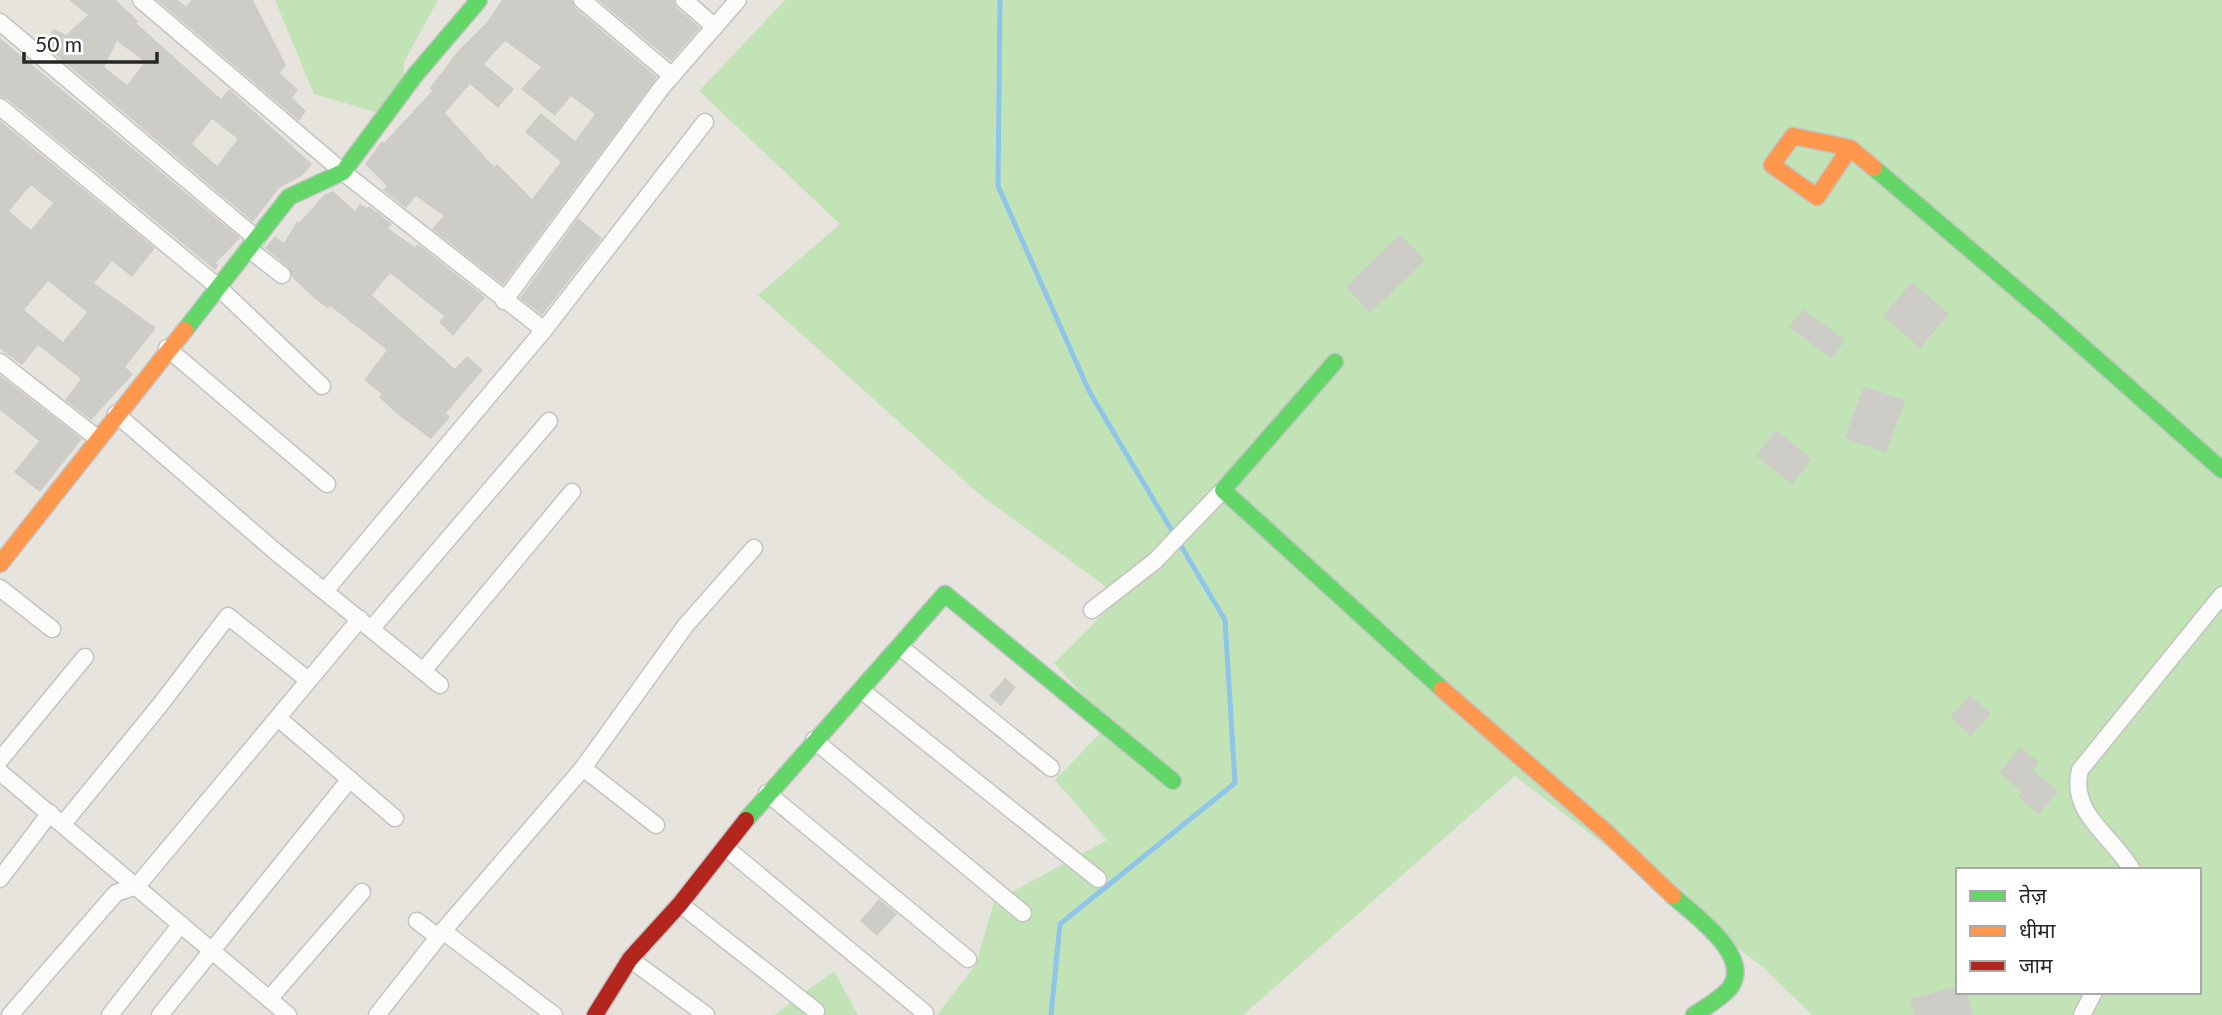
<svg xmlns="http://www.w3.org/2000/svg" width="2222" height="1015" font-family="Lato,'Noto Sans Devanagari',sans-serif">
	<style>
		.green { fill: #c2e3b5; fill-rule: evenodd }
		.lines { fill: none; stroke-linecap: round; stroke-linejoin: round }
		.stream { stroke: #8fc5e9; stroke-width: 5 }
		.building { fill: #cdccc7; fill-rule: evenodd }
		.street-casing { stroke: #c3c3c3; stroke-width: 19 }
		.fast-casing { stroke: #c3c3c3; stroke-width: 19 }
		.slow-casing { stroke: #c3c3c3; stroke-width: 19 }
		.jam-casing { stroke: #c3c3c3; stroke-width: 19 }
		.street { stroke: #fbfbfa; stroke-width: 16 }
		.fast { stroke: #63d668; stroke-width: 16 }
		.slow { stroke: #ff974d; stroke-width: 16 }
		.jam { stroke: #b3261e; stroke-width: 16 }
	</style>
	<rect width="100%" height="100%" fill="#e6e4dd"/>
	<g class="green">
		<path d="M275,0H438L404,62L403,85L379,113L314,94Z"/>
		<path d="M785,0H2222V1015H1812L1764,968L1515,776L1243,1015H937L976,964L994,902L1107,840L1055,780L1109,724L1054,663L1120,597L979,494L758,295L840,224L699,91ZM1958,870H2199V992H1958Z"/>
		<path d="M834,971L858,1015H774Z"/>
	</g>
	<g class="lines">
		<path class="stream" d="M1000,0L998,186L1089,391L1225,620L1235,783L1060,924L1051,1015"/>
	</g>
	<g class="building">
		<path d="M69,0H116L138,21L136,23L221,99L229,89L312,164L302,176L279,188L253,222L43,44L54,29L66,35L88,15ZM117,41L145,62L127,85L104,67ZM212,119L238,139L217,166L192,144Z"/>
		<path d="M157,0H178L186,7L191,0H253L286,65L280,73L298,90L292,98L306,111L299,121Z"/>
		<path d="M502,0H572L575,8L657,77L503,285L432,229L444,216L416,196L406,208L383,190L387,186L365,164L382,141L384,143L432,91L429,89L458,51L487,22ZM505,41L541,67L521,89L555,116L571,96L595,114L575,141L541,113L525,132L561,162L532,199L497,164L494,167L445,113L470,84L498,108L514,89L484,64Z"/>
		<path d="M598,0H674L677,8L700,28L671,61Z"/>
		<path d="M0,38L240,238L216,263L218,266L215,270L7,99L0,97Z"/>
		<path d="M0,121L155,248L132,277L112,261L94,283L156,328L125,367L133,374L91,420L65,400L81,379L38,345L22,365L0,349ZM31,185L53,203L31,230L9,211ZM48,281L87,312L63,342L24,310Z"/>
		<path d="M333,191L355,211L360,204L367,208L369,206L392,224L388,228L393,232L415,247L418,244L485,297L453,336L439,322L444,316L390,273L372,295L455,369L467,356L483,370L446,413L450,417L431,439L396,413L379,397L382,394L364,380L387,350L330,306L328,309L314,298L292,277L288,267L265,248L275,236L284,243L297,221L299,223L324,195Z"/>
		<path d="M578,218L602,238L542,315L520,298Z"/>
		<path d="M1400,234L1425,260L1370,313L1346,287Z"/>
		<path d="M1912,282L1949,314L1920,348L1883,316Z"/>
		<path d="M1803,309L1845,340L1832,359L1789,327Z"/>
		<path d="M0,375L82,439L40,492L14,472L39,441L0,410Z"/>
		<path d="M1864,386L1905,401L1886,452L1845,438Z"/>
		<path d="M1776,430L1812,459L1792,484L1756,456Z"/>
		<path d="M1005,678L1016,687L1001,706L989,696Z"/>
		<path d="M1970,695L1991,714L1971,736L1950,717Z"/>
		<path d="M2020,747L2039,762L2033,770L2058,792L2038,814L2018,797L2022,792L1999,773Z"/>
		<path d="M879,899L897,914L877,936L860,921Z"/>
		<path d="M1958,986V992H1967L1973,1015H1914L1910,999Z"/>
	</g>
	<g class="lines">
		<g class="street-casing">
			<g id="street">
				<path d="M141,0L343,172L544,330"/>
				<path d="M582,0L672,76"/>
				<path d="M684,0L715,27"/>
				<path d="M0,22L257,239"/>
				<path d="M0,107L217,286L322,386"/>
				<path d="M250,250L282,275"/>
				<path d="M504,301L662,87L738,0"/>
				<path d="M167,348L327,484"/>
				<path d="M0,362L97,438"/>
				<path d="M116,414L276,552L440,685"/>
				<path d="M0,588L52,629"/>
				<path d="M325,591L544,330L705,122"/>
				<path d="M1092,610L1155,561L1223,490"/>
				<path d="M372,628L549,421"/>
				<path d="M900,647L1051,768"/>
				<path d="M423,671L572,492"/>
				<path d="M861,690L1098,879"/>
				<path d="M278,718L395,818"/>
				<path d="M814,740L1023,913"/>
				<path d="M0,760L85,657"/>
				<path d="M583,768L656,825"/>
				<path d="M0,772L288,1015"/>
				<path d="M767,793L968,959"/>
				<path d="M63,824L160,705L228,616L308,680"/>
				<path d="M726,848L925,1013"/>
				<path d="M2132,870C2113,836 2069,814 2080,770L2222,595"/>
				<path d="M0,879L50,813"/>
				<path d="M680,904L816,1011"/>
				<path d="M417,921L438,937"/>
				<path d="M443,931L554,1015"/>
				<path d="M630,959L706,1015"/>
				<path d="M269,999L362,892"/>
				<path d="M10,1015L116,893L137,886L360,619"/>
				<path d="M110,1015L181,924"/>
				<path d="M160,1015L350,779"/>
				<path d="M377,1015L443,931L583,768L686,625L754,548"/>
				<path d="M2082,1015L2094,992"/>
			</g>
		</g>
		<g class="fast-casing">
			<g id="fast">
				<path d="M1874,168L2047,315L2222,470"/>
				<path d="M185,330L289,197L343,172L416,74L479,0"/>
				<path d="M1335,362L1223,490L1442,689"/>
				<path d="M746,820L945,594L1173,781"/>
				<path d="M1673,896C1694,915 1755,957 1729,989C1720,999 1706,1007 1694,1015"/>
			</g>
		</g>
		<g class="slow-casing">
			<g id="slow">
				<path d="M1850,148L1817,197L1772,165L1793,136L1850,148L1874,168"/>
				<path d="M0,564L185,330"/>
				<path d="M1442,689L1605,831L1673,896"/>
			</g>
		</g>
		<g class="jam-casing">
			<path id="jam" d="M595,1015L630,959L680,904L746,820"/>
		</g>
		<use href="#street" class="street"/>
		<use href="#fast" class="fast"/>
		<use href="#slow" class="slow"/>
		<use href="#jam" class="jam"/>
	</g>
	<rect x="1956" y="868" width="245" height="126" fill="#ffffff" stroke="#a9a9a9" stroke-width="2"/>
	<rect x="1970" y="891" width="35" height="10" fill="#63d668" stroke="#a9a9a9" stroke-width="2"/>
	<text x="2019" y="903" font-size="21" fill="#272727">तेज़</text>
	<rect x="1970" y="926" width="35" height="10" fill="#ff974d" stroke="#a9a9a9" stroke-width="2"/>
	<text x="2019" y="938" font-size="21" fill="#272727">धीमा</text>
	<rect x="1970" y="961" width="35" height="10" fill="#b3261e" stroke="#a9a9a9" stroke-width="2"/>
	<text x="2019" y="973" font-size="21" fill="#272727">जाम</text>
	<path d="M24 52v10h133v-10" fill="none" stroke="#272727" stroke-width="3.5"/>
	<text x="35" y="52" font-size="21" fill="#272727" stroke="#ffffff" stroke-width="5" paint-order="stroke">50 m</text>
</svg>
